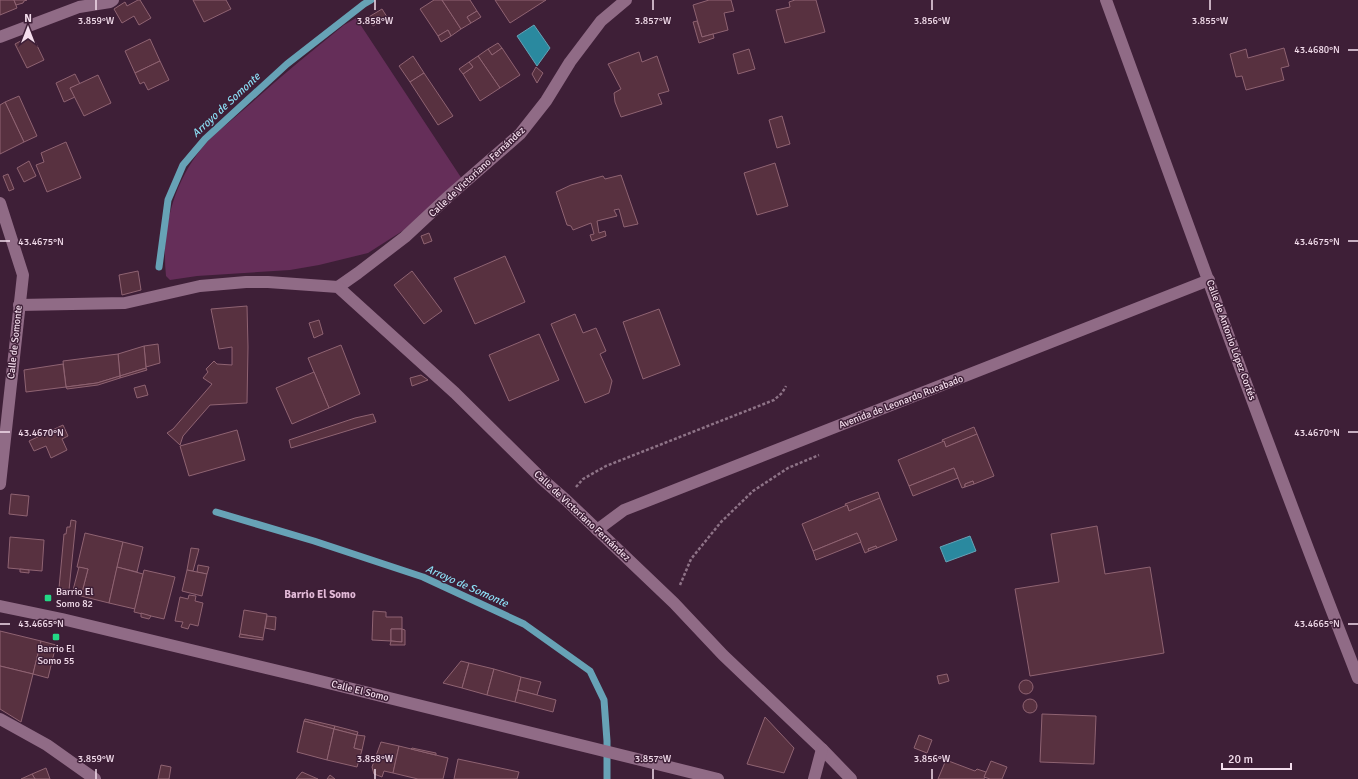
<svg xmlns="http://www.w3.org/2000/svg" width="1358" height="779" font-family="Signika,sans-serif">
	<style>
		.green { fill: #652e59 }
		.water { fill: #2a899f; stroke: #67a2b6 }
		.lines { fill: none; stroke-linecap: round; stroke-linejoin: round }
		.stream { stroke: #67a2b6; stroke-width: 7 }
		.building { fill: #583140; stroke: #8f6372 }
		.path { stroke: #8e7387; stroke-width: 2.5; stroke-dasharray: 3 2; stroke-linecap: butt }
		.street { stroke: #906b86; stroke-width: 12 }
		.ticks { fill: none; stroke: #f4deed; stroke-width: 1.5 }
		.poi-dot { fill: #23d886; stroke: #3e1f37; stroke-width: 1.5 }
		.labels { text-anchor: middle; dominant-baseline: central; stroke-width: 3; stroke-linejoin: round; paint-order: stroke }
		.street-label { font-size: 10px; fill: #f4deed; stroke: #3e1f37 }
		.poi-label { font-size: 10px; fill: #f4deed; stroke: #3e1f37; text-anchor: start }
		.water-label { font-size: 11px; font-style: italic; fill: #8cdff5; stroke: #3e1f37 }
		.neighbourhood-label { font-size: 11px; font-weight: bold; fill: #e3bad8; stroke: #3e1f37 }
		.ticks-label { font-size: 10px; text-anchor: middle; fill: #f4deed; stroke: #3e1f37; stroke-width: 3; stroke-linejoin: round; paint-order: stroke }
	</style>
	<rect width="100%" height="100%" fill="#3e1f37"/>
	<path class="green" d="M356,18L462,179L404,230L368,253L319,265L290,270L197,276L170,280L166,276C161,228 174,178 208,141C221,128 236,117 249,105C280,77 312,51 344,25Z"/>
	<g class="water">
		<path d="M534,25L550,48L537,66L517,36Z"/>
		<path d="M970,536L976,551L946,562L940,547Z"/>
	</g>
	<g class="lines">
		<g class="stream">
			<path d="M159,267L168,200L183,165L205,139L287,64L364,4L371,0"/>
			<path d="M216,512L314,541L423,577L524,624L590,671L604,700L607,741V779"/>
		</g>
	</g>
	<g class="building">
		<path d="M0,0H14L17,8L0,15Z"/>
		<path d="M14,0H27L24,1L23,3L16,5Z"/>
		<path d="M138,0H140L151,18L139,25L134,16L122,23L114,9L125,2L127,6Z"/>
		<path d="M193,0H226L231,9L204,22Z"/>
		<path d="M434,0H442L461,29L451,36L448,30L438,36L420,9Z"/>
		<path d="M442,0H470L477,11L467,17L471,23L461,29Z"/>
		<path d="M495,0H546L510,23Z"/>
		<path d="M709,0H731L734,11L724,13L728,30L702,37L693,5Z"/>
		<path d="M795,0H816L825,32L785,43L776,10L790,7L789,2Z"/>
		<path d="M382,9L387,17L373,26L367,18Z"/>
		<path d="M477,11L481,17L471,23L467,17Z"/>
		<path d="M697,21L702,37L713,34L714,38L699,43L693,22Z"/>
		<path d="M448,30L451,36L441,42L438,36Z"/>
		<path d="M32,35L44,60L27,68L15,44Z"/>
		<path d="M150,39L160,61L135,73L125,51Z"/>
		<path d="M498,43L502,48L492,55L488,49Z"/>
		<path d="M502,48L520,75L500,88L478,56L488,49L492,55Z"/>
		<path d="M1284,48L1289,66L1281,68L1284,80L1246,90L1242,76L1236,77L1230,54L1246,49L1248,58Z"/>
		<path d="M749,49L755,69L738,74L733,54Z"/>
		<path d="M639,52L642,62L657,56L669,91L658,94L662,104L621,117L615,102L614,93L621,89L608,64Z"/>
		<path d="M413,56L424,73L410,82L399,66Z"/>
		<path d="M478,56L500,88L480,101L463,74L473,67L469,62Z"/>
		<path d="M160,61L169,80L148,90L144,82L140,84L135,73Z"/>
		<path d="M469,62L473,67L463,74L459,69Z"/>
		<path d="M536,67L543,73L537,83L532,74Z"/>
		<path d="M424,73L453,116L438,125L410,82Z"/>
		<path d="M75,74L80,84L70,88L75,97L64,102L56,83Z"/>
		<path d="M98,75L111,103L84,116L70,88Z"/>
		<path d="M19,96L37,136L24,142L5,102Z"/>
		<path d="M5,102L24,142L0,154V105Z"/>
		<path d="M782,116L790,144L777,148L769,120Z"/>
		<path d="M66,142L81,178L47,192L36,165L44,162L41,153Z"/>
		<path d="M29,161L36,176L24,182L17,168Z"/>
		<path d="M775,163L788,206L757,215L744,173Z"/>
		<path d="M8,174L14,189L9,191L3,176Z"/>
		<path d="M621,175L638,224L624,227L619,209L614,210L617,216L597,221L599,233L605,231L606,236L592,241L590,235L594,234L591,223L573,230L571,226L567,225L556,192L571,185L603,176L605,179Z"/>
		<path d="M429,233L432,241L424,244L421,236Z"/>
		<path d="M505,256L525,302L475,324L454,278Z"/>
		<path d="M138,271L141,290L122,295L119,275Z"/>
		<path d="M412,271L442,311L424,324L394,285Z"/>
		<path d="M247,306L248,347L247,403L210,405L183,436L180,445L167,433L173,429L212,384L203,378L208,372L206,369L214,361L217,364L232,365V347L219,349L211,309Z"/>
		<path d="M659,309L680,365L643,379L623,322Z"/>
		<path d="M575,314L583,333L596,328L606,351L600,354L612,381L609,393L585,403L551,324Z"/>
		<path d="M319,320L323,334L314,338L309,323Z"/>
		<path d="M539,334L559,380L509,401L489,355Z"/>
		<path d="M158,344L160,363L146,367L144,346Z"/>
		<path d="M341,345L360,394L329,408L308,358Z"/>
		<path d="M144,346L146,368L120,376L118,354Z"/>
		<path d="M118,354L120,376L97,383L66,387L63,361Z"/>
		<path d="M63,364L66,387L26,392L24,370Z"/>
		<path d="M146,368L147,370L120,378V376Z"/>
		<path d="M314,372L329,408L292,424L276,388Z"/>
		<path d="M421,375L428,380L412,386L410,378Z"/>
		<path d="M120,376V378L98,385L67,389L66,387L97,383Z"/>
		<path d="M145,385L148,395L137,398L134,388Z"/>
		<path d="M373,414L376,422L291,448L289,440L355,418Z"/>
		<path d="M63,425L68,436L62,439L67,450L51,458L46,446L34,451L29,441Z"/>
		<path d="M974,427L977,434L946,447L944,441L943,442L942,440Z"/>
		<path d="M237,430L245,460L189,476L180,446Z"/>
		<path d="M977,434L994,476L974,484L973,481L965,484V487L962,488L954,468L909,486L898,460L944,441L946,447Z"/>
		<path d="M954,468L958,478L913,496L909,486Z"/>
		<path d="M973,481L974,484L965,487V484Z"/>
		<path d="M878,492L880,498L849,511L847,505L846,506L845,504Z"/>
		<path d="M11,494L29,496L27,516L9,514Z"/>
		<path d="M880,498L897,540L877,548L876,546L868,549L869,551L865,553L857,533L813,551L802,524L847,505L849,511Z"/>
		<path d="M71,520L76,521L69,590L59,588L64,534H66L67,527H70Z"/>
		<path d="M1097,526L1105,574L1150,567L1164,653L1030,676L1015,589L1059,582L1051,534Z"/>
		<path d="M85,533L123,542L109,603L81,596L88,569L77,567Z"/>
		<path d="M857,533L861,542L816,560L813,551Z"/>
		<path d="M10,537L44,540L42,571L8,568Z"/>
		<path d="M123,542L143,547L137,572L117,567Z"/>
		<path d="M876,546L877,548L869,551L868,549Z"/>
		<path d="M191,548L199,549L193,571L187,570Z"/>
		<path d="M198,565L209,567L207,574L197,572Z"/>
		<path d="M79,567L88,569L81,596L72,594Z"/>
		<path d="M117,567L143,574L135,609L109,603Z"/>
		<path d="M20,569L29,570V573L20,572Z"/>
		<path d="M144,570L175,577L164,619L134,612Z"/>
		<path d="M187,570L207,574L202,596L182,591Z"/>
		<path d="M189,595L196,596L195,601L203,603L198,626L190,624L188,629L181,627L183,622L175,621L180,597L188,599Z"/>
		<path d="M244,610L267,614L263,638L240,634Z"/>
		<path d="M373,611L386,612V617H402V629H391V641L372,640Z"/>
		<path d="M141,613L151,616L149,619L141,617Z"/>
		<path d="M267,616L276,617L275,630L265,628Z"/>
		<path d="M391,629H402V642L391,641Z"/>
		<path d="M402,629L405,630V645H390L391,641L402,642Z"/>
		<path d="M0,631L41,641L33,674L0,666Z"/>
		<path d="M240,634L263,638V640L239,637Z"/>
		<path d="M41,641L56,645L48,678L33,674Z"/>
		<path d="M461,661L469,663L462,688L443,683Z"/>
		<path d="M469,663L494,669L487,695L462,688Z"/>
		<path d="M0,666L33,674L21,722L0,709Z"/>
		<path d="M494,669L521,677L515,702L487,695Z"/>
		<path d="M947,674L949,681L939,684L937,676Z"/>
		<path d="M521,677L541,682L537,695L518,690Z"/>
		<circle cx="1026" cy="687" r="7"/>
		<path d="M518,690L556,700L553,712L515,702Z"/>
		<circle cx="1030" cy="706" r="7"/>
		<path d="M1042,714L1096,716L1094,764L1040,762Z"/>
		<path d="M765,717L794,748L784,773L747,764Z"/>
		<path d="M305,719L335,726L334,729L304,721Z"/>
		<path d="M304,721L334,729L327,760L297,752Z"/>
		<path d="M335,726L358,732L357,735L334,729Z"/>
		<path d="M334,729L357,735L354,748L362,750L357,767L327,760Z"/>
		<path d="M357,735L365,736L362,750L354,748Z"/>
		<path d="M919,735L932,740L927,753L914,748Z"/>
		<path d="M381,742L399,746L393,773L384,771L382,777L374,774L372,767Z"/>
		<path d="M399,746L448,758L443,779H418L393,773Z"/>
		<path d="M412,748L436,753V755L411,749Z"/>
		<path d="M458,759L519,772L517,779H454Z"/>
		<path d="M946,760L975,771L977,769L986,772L984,779H938Z"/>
		<path d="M991,761L1007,767L1002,779H990L984,777Z"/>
		<path d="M161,765L171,767L169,779H158Z"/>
		<path d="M46,768L50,779H35L32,774Z"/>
		<path d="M302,772L318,779H296Z"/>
		<path d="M32,774L35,779H21Z"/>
		<path d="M330,775L335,779H327Z"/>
	</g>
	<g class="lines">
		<g class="path">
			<path d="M576,487L583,479L606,466L774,400L782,393L786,386"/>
			<path d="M680,585L691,559L721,522L753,491L788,468L819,455"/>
		</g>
		<g class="street">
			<path d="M1106,0C1189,227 1270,454 1358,678"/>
			<path d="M0,37L79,7L110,2L113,0"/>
			<path d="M0,203L23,275L0,484"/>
			<path d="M338,287L358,273L405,237L450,195L520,134L546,101L570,62L601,21L626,0"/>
			<path d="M19,305L125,303L200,286L246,282H268L338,287L455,393L542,479L566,500L674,603L723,655L822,749L851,779"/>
			<path d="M597,530L624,510L1209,280"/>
			<path d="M0,606L62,619L312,679L718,779"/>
			<path d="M0,719L47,745L95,779"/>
			<path d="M814,779L822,749"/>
		</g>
	</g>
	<path class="ticks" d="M96,0V10M375,0V10M653,0V10M932,0V10M1210,0V10M1348,50H1358M0,241H10M1348,241H1358M0,432H10M1348,432H1358M0,624H10M1348,624H1358M96,769V779M375,769V779M653,769V779M932,769V779"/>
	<g class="poi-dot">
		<rect x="44" y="594" width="8" height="8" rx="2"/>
		<rect x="52" y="633" width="8" height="8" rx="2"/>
	</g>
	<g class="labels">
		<g class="street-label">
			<text transform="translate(477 172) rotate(-43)">Calle de Victoriano Fernández</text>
			<text transform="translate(1231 340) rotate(70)">Calle de Antonio López Cortés</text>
			<text transform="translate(15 342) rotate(-84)">Calle de Somonte</text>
			<text transform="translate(901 402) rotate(-21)">Avenida de Leonardo Rucabado</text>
			<text transform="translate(582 516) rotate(43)">Calle de Victoriano Fernández</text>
			<text transform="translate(360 691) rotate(14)">Calle El Somo</text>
		</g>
		<g class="poi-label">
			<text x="56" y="592">Barrio El<tspan x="56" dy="12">Somo 82</tspan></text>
			<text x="56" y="649" text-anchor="middle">Barrio El<tspan x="56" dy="12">Somo 55</tspan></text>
		</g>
		<g class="water-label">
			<text transform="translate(226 105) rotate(-43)">Arroyo de Somonte</text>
			<text transform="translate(467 586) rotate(24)">Arroyo de Somonte</text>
		</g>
		<g class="neighbourhood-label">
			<text x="320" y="594">Barrio El Somo</text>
		</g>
	</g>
	<g class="ticks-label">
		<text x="96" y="24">3.859°W</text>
		<text x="375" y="24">3.858°W</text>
		<text x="653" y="24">3.857°W</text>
		<text x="932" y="24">3.856°W</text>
		<text x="1210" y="24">3.855°W</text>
		<text x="1317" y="53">43.4680°N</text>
		<text x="41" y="245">43.4675°N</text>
		<text x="1317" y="245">43.4675°N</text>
		<text x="41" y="436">43.4670°N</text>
		<text x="1317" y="436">43.4670°N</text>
		<text x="41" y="627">43.4665°N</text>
		<text x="1317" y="627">43.4665°N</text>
		<text x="96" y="762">3.859°W</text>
		<text x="375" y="762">3.858°W</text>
		<text x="653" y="762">3.857°W</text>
		<text x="932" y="762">3.856°W</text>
	</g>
	<g transform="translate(28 28)" stroke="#3e1f37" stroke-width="3" paint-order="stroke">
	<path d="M0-3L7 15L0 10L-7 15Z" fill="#f4deed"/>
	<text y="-6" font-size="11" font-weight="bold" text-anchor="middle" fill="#f4deed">N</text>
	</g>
	<path d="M1222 763v6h69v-6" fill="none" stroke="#f4deed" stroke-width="2"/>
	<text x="1228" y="763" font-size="12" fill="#f4deed" stroke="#3e1f37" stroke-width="3" paint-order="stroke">20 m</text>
</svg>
